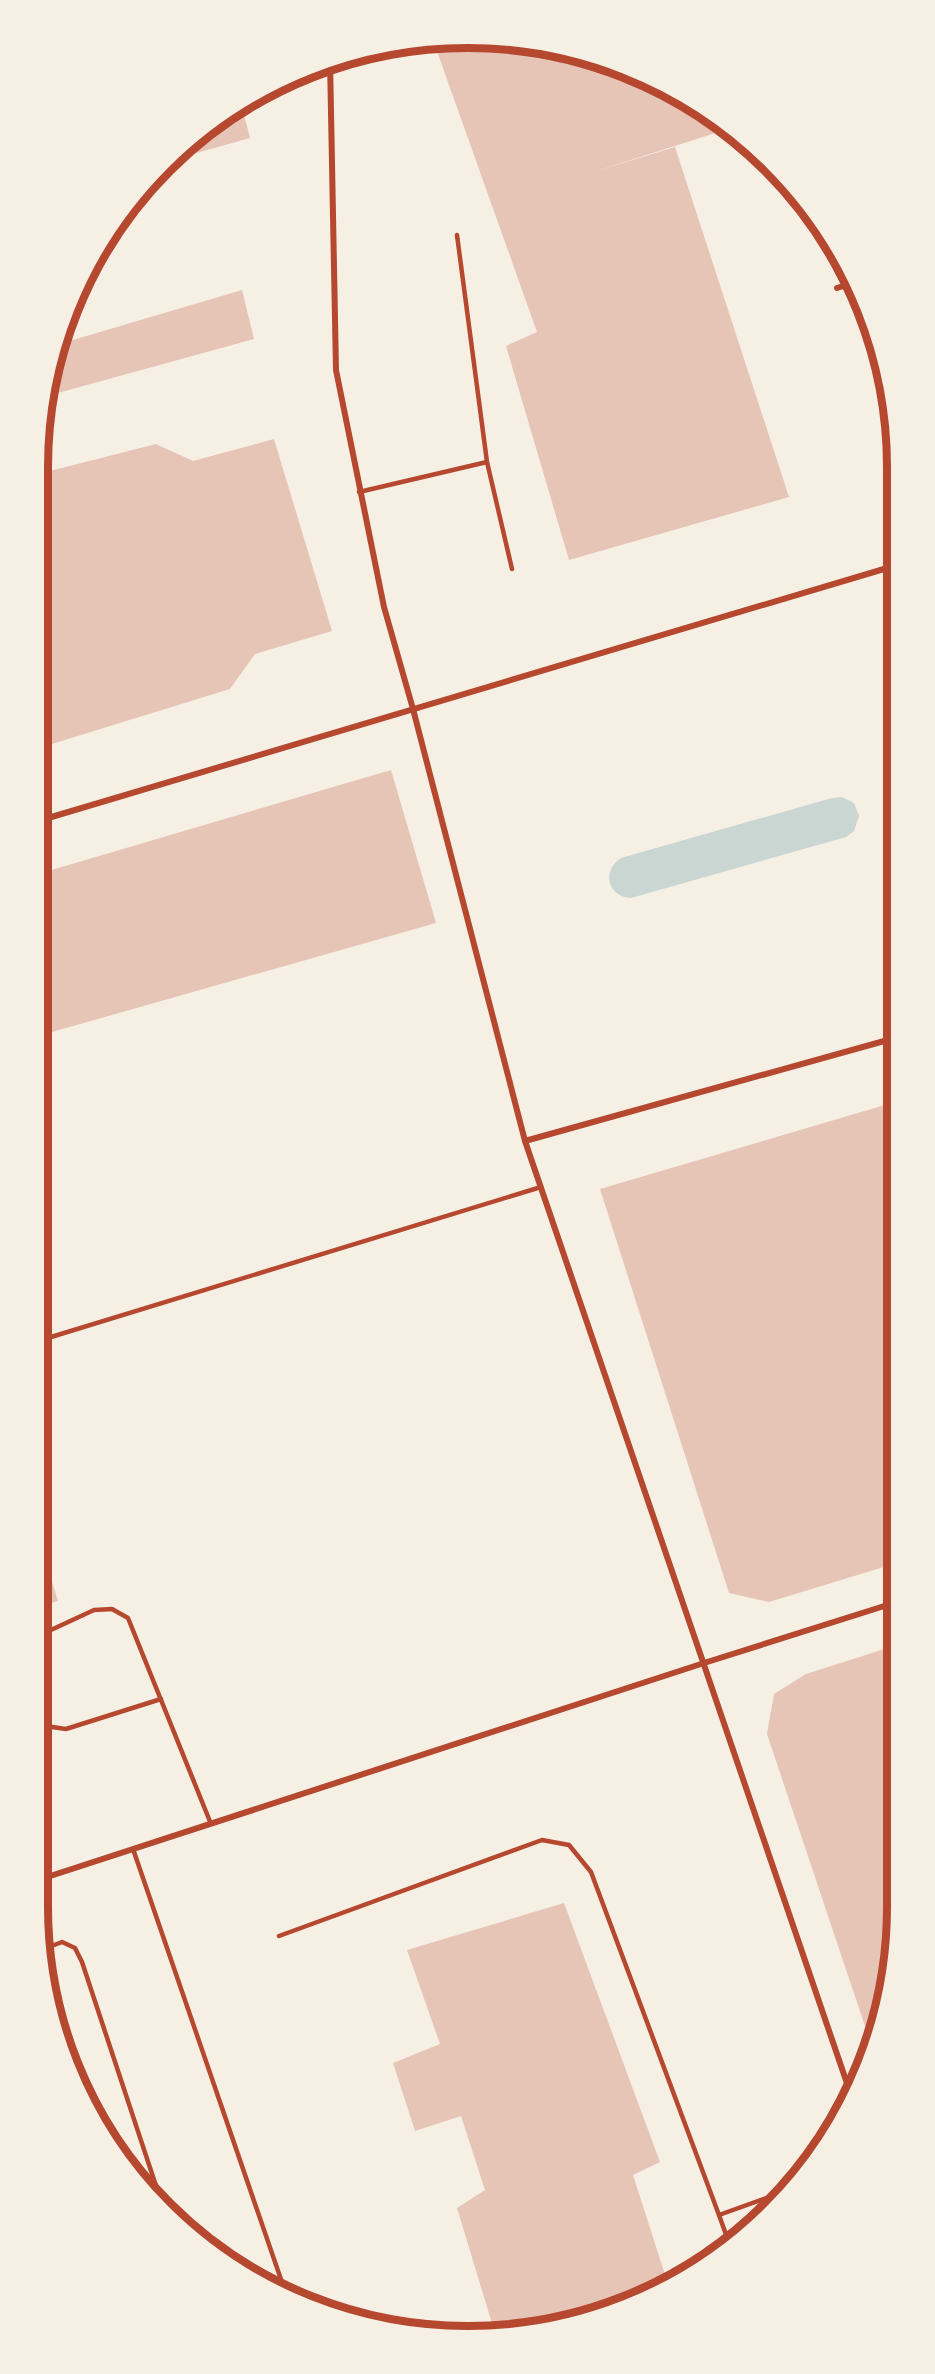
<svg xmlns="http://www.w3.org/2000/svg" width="935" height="2374" font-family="'Times New Roman',serif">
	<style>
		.water { fill: #c9d6d2 }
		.building { fill: #e6c5b7 }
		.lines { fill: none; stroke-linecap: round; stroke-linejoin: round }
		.service { stroke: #b5482f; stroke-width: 4.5 }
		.minor { stroke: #b5482f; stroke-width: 6 }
		.rim { fill: none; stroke: #b5482f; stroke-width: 8 }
	</style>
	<rect width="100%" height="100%" fill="#f6efe4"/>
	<path class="water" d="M842,797L854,803L859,816L854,831L846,837L631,898C608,897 601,871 621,858L832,798Z"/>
	<g class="building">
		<path d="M496,38L579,52L683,95L725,130L590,173L675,147L789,497L569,560L506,346L537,332L433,40Z"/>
		<path d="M241,103L250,138L168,161L184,144Z"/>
		<path d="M242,290L254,339L47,396L52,356L56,345Z"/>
		<path d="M864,312L894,411V437L855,314Z"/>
		<path d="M274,439L332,631L255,654L230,689L42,747L38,746V474L156,444L193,461Z"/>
		<path d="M391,770L436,923L38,1036V874Z"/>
		<path d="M895,1102L897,1563L769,1602L729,1593L600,1189Z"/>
		<path d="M38,1537L58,1601L38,1607Z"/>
		<path d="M897,1645L898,1906L883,2018L872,2047L767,1734L774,1694L806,1674Z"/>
		<path d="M564,1903L660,2162L633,2175L668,2284L632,2304L552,2328L494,2330L457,2208L485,2190L461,2116L415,2131L393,2063L440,2044L407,1950Z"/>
	</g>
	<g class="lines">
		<g class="service">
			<path d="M487,462L512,569"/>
			<path d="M359,492L487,462L457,235"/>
			<path d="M38,1341L541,1187"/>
			<path d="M38,1636L94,1610L112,1609L128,1618L211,1824"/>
			<path d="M38,1725L66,1729L161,1699"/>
			<path d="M133,1849L286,2294"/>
			<path d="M279,1936L542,1840L569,1845L591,1872L719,2215L783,2192"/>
			<path d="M44,1949L62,1942L75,1948L82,1962L162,2204"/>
			<path d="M719,2215L729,2243"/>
		</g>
		<g class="minor">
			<path d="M330,60L336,370L384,607L413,709L525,1141L852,2098"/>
			<path d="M837,288L855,282"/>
			<path d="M38,821L894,566"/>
			<path d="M525,1141L895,1038"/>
			<path d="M38,1880L704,1663L897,1602"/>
		</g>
	</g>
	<path d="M0 0H935V2374H0ZM467 48H468A419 419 0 0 1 887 467V1907A419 419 0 0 1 468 2326H467A419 419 0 0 1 48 1907V467A419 419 0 0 1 467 48Z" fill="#f6efe4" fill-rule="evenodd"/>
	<path class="rim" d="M467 48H468A419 419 0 0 1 887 467V1907A419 419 0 0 1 468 2326H467A419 419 0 0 1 48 1907V467A419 419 0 0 1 467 48Z"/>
</svg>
